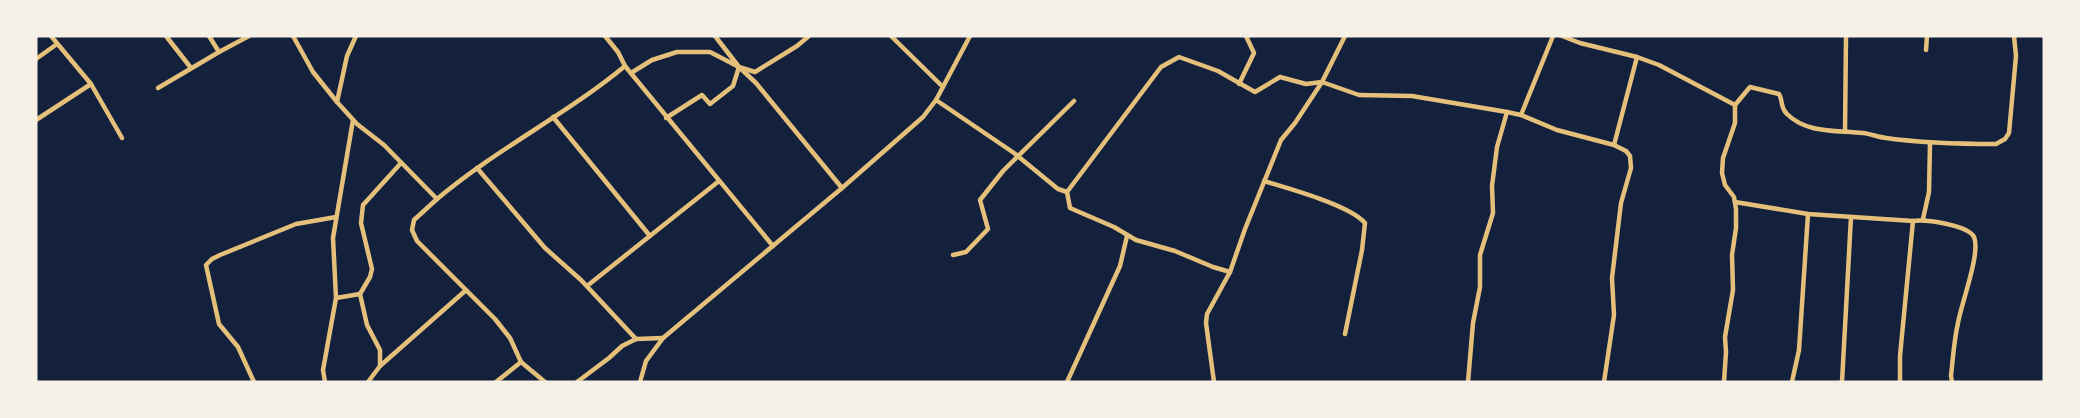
<svg xmlns="http://www.w3.org/2000/svg" width="2080" height="418" font-family="Barlow,sans-serif">
	<style>
		.lines { fill: none; stroke-linecap: round; stroke-linejoin: round }
		.minor { stroke: #e5c07b; stroke-width: 4.5 }
	</style>
	<rect width="100%" height="100%" fill="#14213d"/>
	<g class="lines">
		<g class="minor">
			<path d="M51,36L91,84L122,138"/>
			<path d="M166,36L191,68"/>
			<path d="M209,36L219,52L249,36"/>
			<path d="M293,36L313,72L337,102L357,124L384,145L437,199L414,220L412,230L417,241L495,319L510,338L521,362L545,382"/>
			<path d="M605,36L618,52L625,66"/>
			<path d="M809,36L797,46L755,72L739,67L756,83L842,188"/>
			<path d="M891,36L943,87"/>
			<path d="M1562,36L1580,43L1637,57L1659,65L1735,105V123L1723,158L1722,173L1725,185L1734,197L1736,209V228L1732,255L1733,290L1725,337L1726,352L1724,382"/>
			<path d="M1926,50L1927,36"/>
			<path d="M36,59L57,44"/>
			<path d="M631,73L652,60L677,52H710L739,67L715,36"/>
			<path d="M1239,84L1254,53L1246,36"/>
			<path d="M158,88L219,52"/>
			<path d="M936,100L1014,153L1058,189L1067,192L1070,208L1114,227L1136,240L1175,251L1213,267L1230,272"/>
			<path d="M337,102L347,56L356,36"/>
			<path d="M1735,105L1750,87L1779,94C1783,100 1780,108 1787,114C1807,134 1838,130 1863,133C1871,134 1878,137 1886,138C1922,143 1959,144 1996,144L2005,139L2009,133L2016,56L2014,36"/>
			<path d="M1521,115L1557,130L1614,145L1626,151L1630,156L1631,168L1621,203L1612,278L1614,315L1604,382"/>
			<path d="M553,117L650,236"/>
			<path d="M666,118L702,95L710,104L733,86L739,67"/>
			<path d="M36,120L91,84"/>
			<path d="M1845,132L1846,36"/>
			<path d="M1614,145L1637,57"/>
			<path d="M477,168L545,248L581,280L636,339"/>
			<path d="M1264,181C1287,188 1350,205 1365,223L1362,250L1345,334"/>
			<path d="M1067,192L1161,67L1179,57L1218,71L1255,92L1280,77L1306,84L1322,82L1359,95L1412,96L1507,112"/>
			<path d="M437,199C496,149 566,115 625,66L773,246"/>
			<path d="M1735,202L1808,214L1913,221C1925,219 1968,225 1974,237C1981,253 1961,304 1958,323C1954,340 1953,358 1951,376L1952,382"/>
			<path d="M1923,219L1929,192L1930,143"/>
			<path d="M953,255L966,252L988,229L980,200L1003,171L1074,101"/>
			<path d="M587,286L719,181"/>
			<path d="M336,298L360,294"/>
			<path d="M380,366V350L367,325L360,294L370,277L372,269L361,223L363,205L401,163"/>
			<path d="M254,382L238,347L219,324L206,265L212,259L220,255L296,224L336,217"/>
			<path d="M325,382L323,370L336,298L333,238L353,120"/>
			<path d="M368,382L380,366L465,291"/>
			<path d="M496,382L521,362"/>
			<path d="M577,382L609,358L622,346L636,339L663,338"/>
			<path d="M640,382L646,361L663,338L842,188L923,117L936,100L970,36"/>
			<path d="M1067,382L1120,266L1127,236"/>
			<path d="M1214,382L1206,323L1207,314L1230,272L1245,229L1281,140L1295,123L1322,82L1345,36"/>
			<path d="M1468,382L1473,323L1480,287V255L1493,213L1492,186L1497,147L1507,112L1521,115L1553,36"/>
			<path d="M1792,382L1799,350L1808,214"/>
			<path d="M1842,382L1851,217"/>
			<path d="M1900,382V356L1913,221"/>
		</g>
	</g>
	<rect width="2080" height="418" fill="none" stroke="#f6f1e7" stroke-width="75"/>
</svg>
